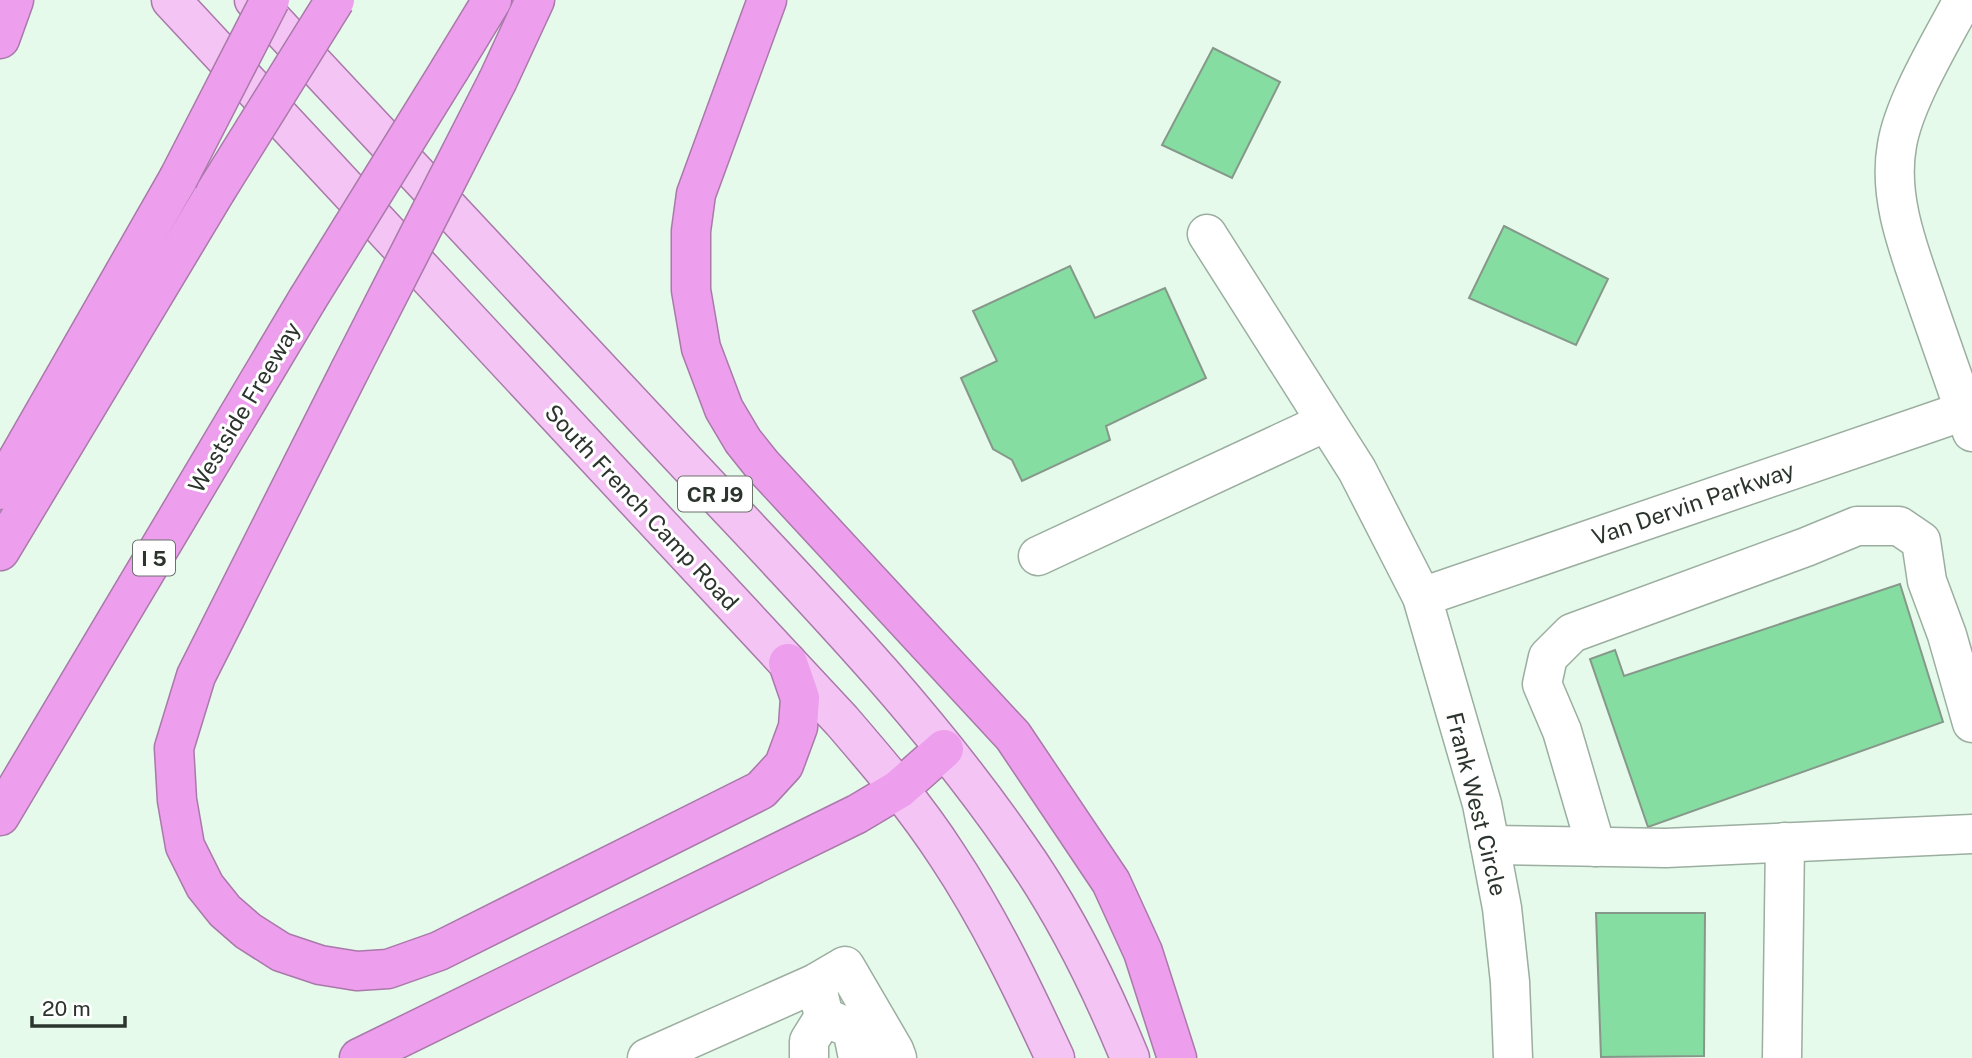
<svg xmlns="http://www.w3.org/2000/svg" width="1972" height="1058" font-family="'Public Sans',sans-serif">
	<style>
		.building { fill: #85dda1; stroke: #86988a; stroke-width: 2 }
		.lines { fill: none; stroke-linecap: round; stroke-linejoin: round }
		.minor-casing { stroke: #9baea0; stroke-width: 41 }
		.major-casing { stroke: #a979aa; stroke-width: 41 }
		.highway-casing { stroke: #a979aa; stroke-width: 41 }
		.minor { stroke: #fff; stroke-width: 38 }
		.major { stroke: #f4c5f4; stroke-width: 38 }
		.highway { stroke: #ed9eec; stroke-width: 38 }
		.highway-bridge-casing { stroke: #a979aa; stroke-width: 41; stroke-linecap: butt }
		.highway-bridge { stroke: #ed9eec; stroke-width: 38 }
		.labels { text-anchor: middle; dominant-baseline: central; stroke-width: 6; stroke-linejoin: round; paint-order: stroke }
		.shield { fill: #fff; stroke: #6b716d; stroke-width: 2 }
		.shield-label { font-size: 21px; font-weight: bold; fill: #2c342e }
		.street-label { font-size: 23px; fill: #2c342e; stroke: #fff }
	</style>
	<rect width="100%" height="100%" fill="#e5faea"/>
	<g class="building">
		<path d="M1213,48L1280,82L1232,178L1162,145Z"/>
		<path d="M1504,226L1608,279L1576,345L1469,298Z"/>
		<path d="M1070,266L1095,318L1165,288L1206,378L1106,426L1110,440L1022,481L1012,460L993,449L961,378L997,361L973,311Z"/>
		<path d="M1900,584L1943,722L1648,827L1590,659L1615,650L1624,676Z"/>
		<path d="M1596,913H1705L1704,1056L1601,1057Z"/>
	</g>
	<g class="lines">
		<g class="minor-casing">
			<g id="minor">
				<path d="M1963,0C1942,40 1904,102 1897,145C1887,200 1911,255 1928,306C1943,348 1957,390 1972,432"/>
				<path d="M1207,234L1357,470L1422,597L1482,804L1490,845L1502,908L1510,982L1513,1058"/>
				<path d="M1038,556L1326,422"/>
				<path d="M1422,597L1964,411"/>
				<path d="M1490,845L1666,848L1972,834"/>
				<path d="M1596,847L1562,731L1542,684L1548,657L1572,633L1806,547L1857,526H1899L1921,541L1927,581L1947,635L1972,723"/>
				<path d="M824,1017L852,1029L858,1058"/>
				<path d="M647,1058L816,983L845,966L894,1050L897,1058"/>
				<path d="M809,1058V1041L824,1017L816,983"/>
				<path d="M1782,1058L1785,842"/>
			</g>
		</g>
		<g class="major-casing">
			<g id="major">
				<path d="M171,0L842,721C879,764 916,807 947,855C989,918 1023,989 1055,1058"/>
				<path d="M254,0C398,154 541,308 685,461C800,584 920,705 1016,844C1061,907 1101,987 1130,1058"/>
			</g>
		</g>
		<g class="highway-casing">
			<g id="highway">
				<path d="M767,0L696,194L691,231V290L701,348L724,409L743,441L763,466L1013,736L1111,882L1143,952L1177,1058"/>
				<path d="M0,39L14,0"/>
				<path d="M450,69L492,0"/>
				<path d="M498,80L535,0"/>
				<path d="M350,370L196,676L174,748L177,800L185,846L205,886L225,911L248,931L281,952L320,965L357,971L388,969L439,951L761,790L784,765L798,727L800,698L788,663"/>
				<path d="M0,490L178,179"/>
				<path d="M0,551L216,191"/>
				<path d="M0,816L307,300"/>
				<path d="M359,1058L857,814L899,789L944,749"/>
			</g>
		</g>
		<use href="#minor" class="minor"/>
		<use href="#major" class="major"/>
		<use href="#highway" class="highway"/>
		<g class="highway-bridge-casing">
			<g id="highway-bridge">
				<path d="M178,179L270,0"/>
				<path d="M216,191L335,0"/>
				<path d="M307,300L450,69"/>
				<path d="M350,370L498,80"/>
			</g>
		</g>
		<use href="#highway-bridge" class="highway-bridge"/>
	</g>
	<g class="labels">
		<g class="shield">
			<rect x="678" y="476.5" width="74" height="35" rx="5"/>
			<rect x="133" y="540.5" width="42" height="35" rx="5"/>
		</g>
		<g class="shield-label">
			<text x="715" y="494">CR J9</text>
			<text x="154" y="558">I 5</text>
		</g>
		<g class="street-label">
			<text transform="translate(244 407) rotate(-59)">Westside Freeway</text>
			<text transform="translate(1693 503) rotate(-19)">Van Dervin Parkway</text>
			<text transform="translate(642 507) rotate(47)">South French Camp Road</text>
			<text transform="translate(1477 804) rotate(76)">Frank West Circle</text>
		</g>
	</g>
	<path d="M32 1016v10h93v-10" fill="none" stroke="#2c342e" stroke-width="3.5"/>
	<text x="42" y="1016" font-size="21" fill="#2c342e" stroke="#ffffff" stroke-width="5" paint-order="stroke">20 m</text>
</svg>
